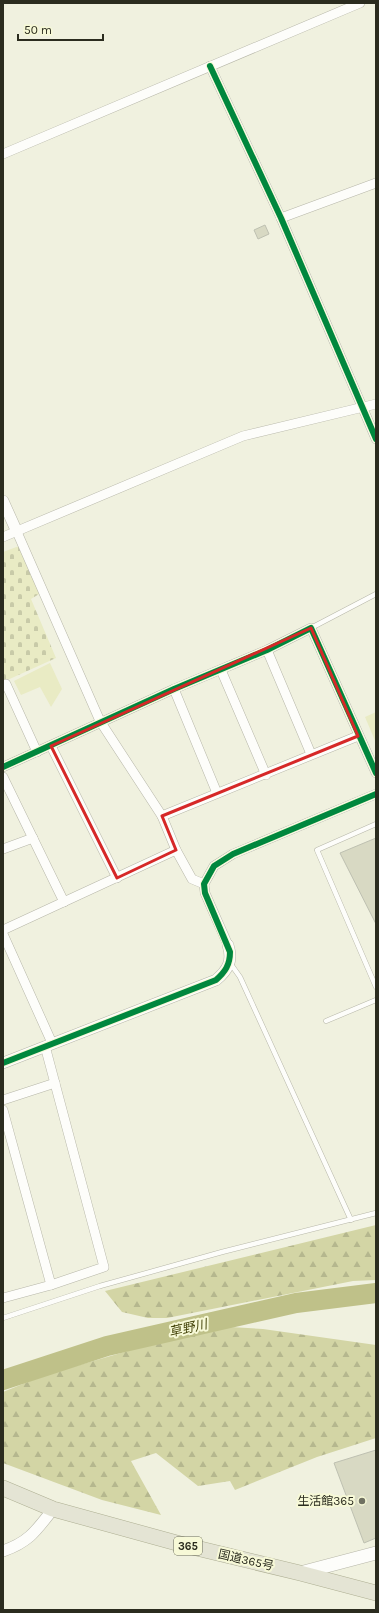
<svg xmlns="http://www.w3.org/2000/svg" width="379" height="1613" font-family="Karla,'Noto Sans JP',sans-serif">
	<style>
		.forest { fill: url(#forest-firs) }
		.cemetery { fill: url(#cemetery-stones) }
		.park { fill: #e9ebc4 }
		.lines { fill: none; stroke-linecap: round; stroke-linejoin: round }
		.river { stroke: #bfc189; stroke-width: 20 }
		.building { fill: #d8d9c3; stroke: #bec0b1 }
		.service-casing { stroke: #b7b7a9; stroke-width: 5.5 }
		.minor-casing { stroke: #b7b7a9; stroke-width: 10 }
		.tertiary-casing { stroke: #b7b7a9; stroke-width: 12 }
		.secondary-casing { stroke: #b7b7a9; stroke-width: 14 }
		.trunk-casing { stroke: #aeaf93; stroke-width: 16 }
		.service { stroke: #fdfdfa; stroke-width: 4.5 }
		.minor { stroke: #fdfdfa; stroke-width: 9 }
		.tertiary { stroke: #fdfdfa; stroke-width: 11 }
		.secondary { stroke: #fdfdfa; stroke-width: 13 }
		.trunk { stroke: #e4e4d4; stroke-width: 15 }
		.cycleway-casing { stroke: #f7f9d7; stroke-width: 8 }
		.cycleway { stroke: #00873e; stroke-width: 6 }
		.marked { fill: none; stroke: #d62828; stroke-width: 3; stroke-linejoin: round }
		.poi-dot { fill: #707162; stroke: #f7f9d7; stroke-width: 1.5 }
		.labels { text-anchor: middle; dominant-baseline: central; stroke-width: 4; stroke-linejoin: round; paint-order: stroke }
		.shield { fill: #f7f9d7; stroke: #686a56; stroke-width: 1 }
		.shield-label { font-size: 11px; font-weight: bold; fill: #2b2c1f }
		.poi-label { font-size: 12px; fill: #2b2c1f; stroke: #f7f9d7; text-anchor: end }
		.street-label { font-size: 12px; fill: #2b2c1f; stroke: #f7f9d7 }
		.water-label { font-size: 13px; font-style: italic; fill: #44440a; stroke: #f7f9d7 }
	</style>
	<defs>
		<pattern id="forest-firs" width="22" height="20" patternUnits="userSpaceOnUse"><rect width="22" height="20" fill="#d3d5a5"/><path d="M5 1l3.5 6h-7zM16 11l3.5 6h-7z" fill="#b5b78e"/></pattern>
		<pattern id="cemetery-stones" width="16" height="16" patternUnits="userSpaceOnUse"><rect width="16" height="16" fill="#e9ebc4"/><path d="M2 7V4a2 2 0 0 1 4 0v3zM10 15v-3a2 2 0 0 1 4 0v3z" fill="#c8caa8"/></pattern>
	</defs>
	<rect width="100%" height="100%" fill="#f0f1df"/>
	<g class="forest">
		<path d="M376,1225V1280L353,1281L167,1318H148L122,1312L105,1291Z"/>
		<path d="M214,1326L263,1329L376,1345V1438L317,1457L235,1490L230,1481L198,1486L156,1453L131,1461L161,1515L102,1500L3,1463V1392L45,1375Z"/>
	</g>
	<path class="cemetery" d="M19,546L44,591L31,599L56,658L3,682V552Z"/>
	<g class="park">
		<path d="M50,663L62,689L51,707L40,687L21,695L14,681Z"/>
		<path d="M376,712V743L365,717Z"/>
	</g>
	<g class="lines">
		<path class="river" d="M3,1380L107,1346L296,1303L376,1293"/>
	</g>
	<g class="building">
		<path d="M265,225L269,234L258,239L254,230Z"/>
		<path d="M376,838V924L340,853Z"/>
		<path d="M376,1450V1538L364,1543L334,1463Z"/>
	</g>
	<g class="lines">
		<g class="service-casing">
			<g id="service">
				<path d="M311,628L376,594"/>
				<path d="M376,824L317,850L376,987"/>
				<path d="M230,963L240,977L351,1220"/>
				<path d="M326,1021L376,1000"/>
				<path d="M3,1318L100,1286L222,1252L376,1213"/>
			</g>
		</g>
		<g class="minor-casing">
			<g id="minor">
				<path d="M210,66L281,218L376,439"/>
				<path d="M3,154L360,3"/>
				<path d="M281,218L376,183"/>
				<path d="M17,532L100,721L162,816L176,850L192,879L204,884"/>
				<path d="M3,537L243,436L376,404"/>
				<path d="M267,650L311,754"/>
				<path d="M221,670L266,775"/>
				<path d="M6,684L37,752"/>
				<path d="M174,689L217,793"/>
				<path d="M51,746L117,878"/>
				<path d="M3,767L174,689L267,650L311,628L376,773"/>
				<path d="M3,777L64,902"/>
				<path d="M162,816L358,736"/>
				<path d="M3,849L33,838"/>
				<path d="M3,930L176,850"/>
				<path d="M3,934L52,1043"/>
				<path d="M228,945L205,893L204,884L214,866L233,854L376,794"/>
				<path d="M3,1100L55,1083"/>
				<path d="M3,1110L51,1285"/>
				<path d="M3,1298L51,1285L104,1267L45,1046"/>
			</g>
		</g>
		<g class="tertiary-casing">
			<g id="tertiary">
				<path d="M3,501L17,532"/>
				<path d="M3,1063L216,980C228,970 233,961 228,945"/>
				<path d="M3,1551C29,1542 36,1531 53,1509"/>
			</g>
		</g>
		<g class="secondary-casing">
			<path id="secondary" d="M300,1573L376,1553"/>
		</g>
		<g class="trunk-casing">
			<path id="trunk" d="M3,1488L53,1509L184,1545L300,1573L376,1593"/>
		</g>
		<use href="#service" class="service"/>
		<use href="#minor" class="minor"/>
		<use href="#tertiary" class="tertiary"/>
		<use href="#secondary" class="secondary"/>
		<use href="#trunk" class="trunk"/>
		<g class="cycleway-casing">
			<g id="cycleway">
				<path d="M210,66L281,218L376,439"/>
				<path d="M3,767L174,689L267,650L311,628L376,773"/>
				<path d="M3,1063L216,980C225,972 230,965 230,952L205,893L204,884L214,866L233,854L376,794"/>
			</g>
		</g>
		<use href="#cycleway" class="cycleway"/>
	</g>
	<path class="marked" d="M311,628L358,736L162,816L176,850L117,878L51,746Z"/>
	<circle class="poi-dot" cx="362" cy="1501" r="4"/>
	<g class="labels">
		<rect class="shield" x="174" y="1537" width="28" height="18" rx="3"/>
		<g class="shield-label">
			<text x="188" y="1546">365</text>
		</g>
		<g class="poi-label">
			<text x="354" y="1501">生活館365</text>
		</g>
		<g class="street-label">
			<text transform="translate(246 1560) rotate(13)">国道365号</text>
		</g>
		<g class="water-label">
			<text transform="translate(188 1328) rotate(-13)">草野川</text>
		</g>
	</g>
	<rect width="379" height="1613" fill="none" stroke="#2b2c1f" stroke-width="8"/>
	<path d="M18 34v6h85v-6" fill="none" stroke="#2b2c1f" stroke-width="2"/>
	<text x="24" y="34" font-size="12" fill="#2b2c1f" stroke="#f7f9d7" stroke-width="3" paint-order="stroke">50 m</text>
</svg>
